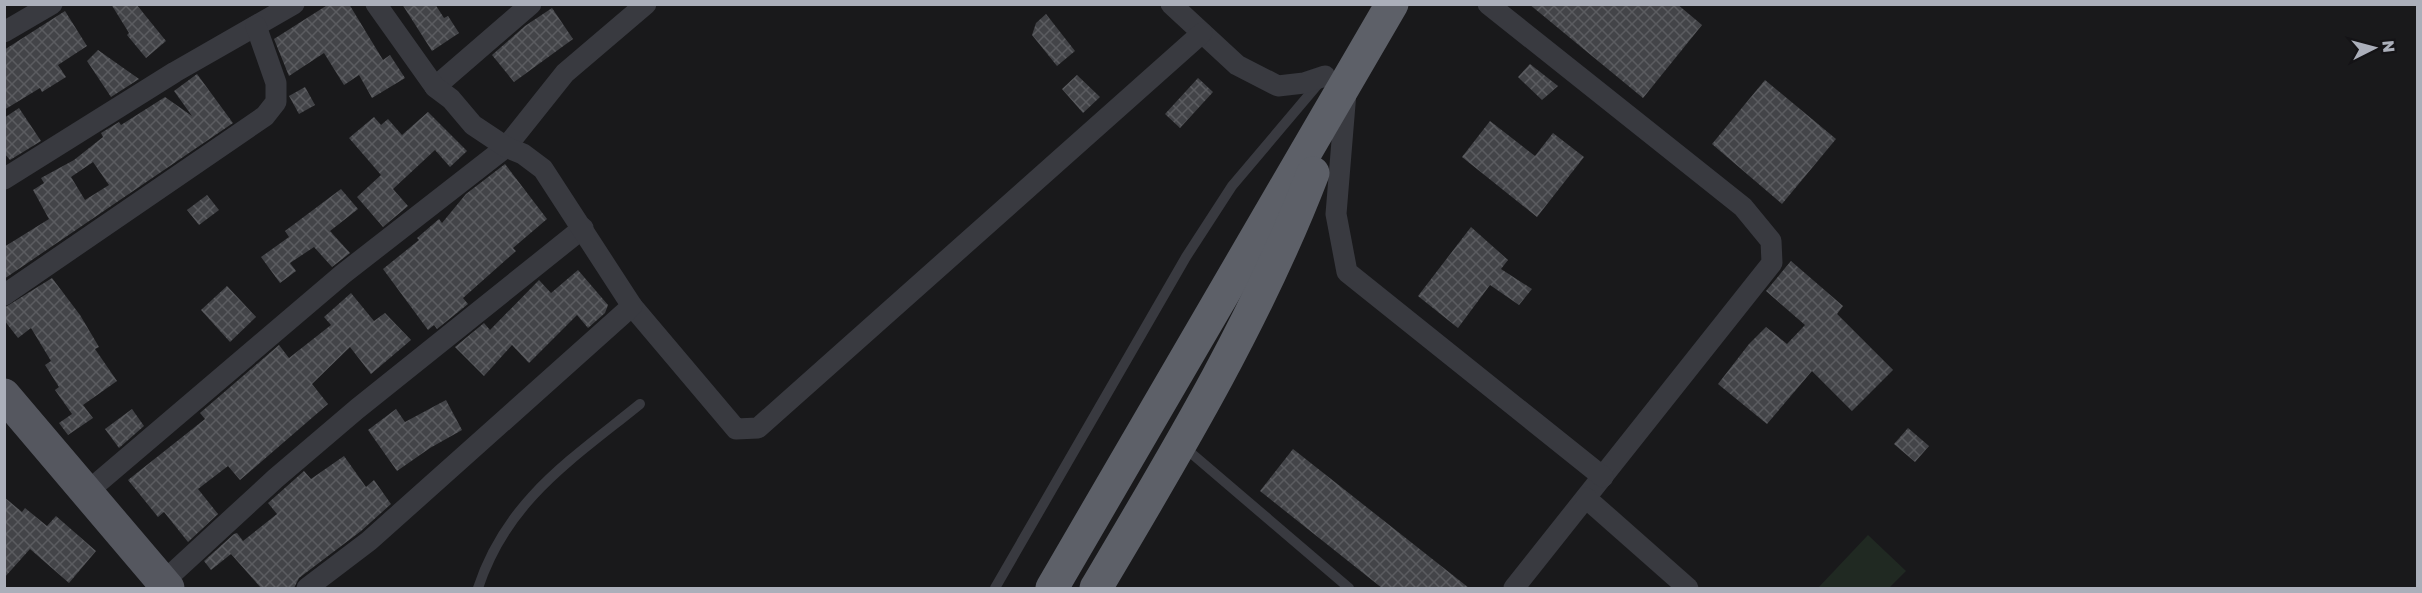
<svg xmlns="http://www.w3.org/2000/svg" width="2422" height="593" font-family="'Golos Text',sans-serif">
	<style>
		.green { fill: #202922 }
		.building { fill: url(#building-cross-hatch); fill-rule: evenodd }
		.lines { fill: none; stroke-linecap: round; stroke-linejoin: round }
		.service { stroke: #393a40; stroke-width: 10 }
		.minor { stroke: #393a40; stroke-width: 21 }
		.primary { stroke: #55575f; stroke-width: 33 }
		.trunk { stroke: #5d6068; stroke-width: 33 }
	</style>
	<defs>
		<pattern id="building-cross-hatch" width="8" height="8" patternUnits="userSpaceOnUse" patternTransform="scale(1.5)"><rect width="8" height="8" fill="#434448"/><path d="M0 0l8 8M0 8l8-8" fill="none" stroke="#5b5c60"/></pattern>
	</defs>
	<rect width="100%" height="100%" fill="#19191b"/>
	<path class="green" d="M1868,535L1906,571L1889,588H1818Z"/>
	<g class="building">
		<path d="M111,4H136L166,41L146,58L127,35L129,33Z"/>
		<path d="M329,4H349L383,60L390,55L405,78L372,98L359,75L344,85L324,53L289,76L274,39Z"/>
		<path d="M402,4H435L444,18L448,16L459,33L432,51Z"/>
		<path d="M1529,4H1677L1702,25L1643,98Z"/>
		<path d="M552,8L573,39L514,82L492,55L525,26Z"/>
		<path d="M65,11L87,46L58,65L66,77L42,92L40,88L4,110V50Z"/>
		<path d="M1046,14L1075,51L1057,66L1032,35L1036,23Z"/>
		<path d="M98,50L122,67L139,79L111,97L87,61Z"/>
		<path d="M1530,64L1558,86L1542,100L1518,77Z"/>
		<path d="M197,74L233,123L4,279V247L49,219L33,190L44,183L41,178L74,160L103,137L101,133L119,122L121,125L165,97L192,116L174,91ZM93,162L109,185L85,200L71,177Z"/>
		<path d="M1077,75L1100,97L1083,113L1062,89Z"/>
		<path d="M1198,78L1213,92L1180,128L1165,114Z"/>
		<path d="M1765,80L1836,139L1782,204L1712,144Z"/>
		<path d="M305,87L315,105L299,114L289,96Z"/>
		<path d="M19,108L41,141L10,160L4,153V118Z"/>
		<path d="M428,112L467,151L450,167L435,150L393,189L408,206L383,227L357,197L381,175L349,138L374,117L381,125L388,119L402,135Z"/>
		<path d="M1490,121L1535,156L1553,133L1584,157L1537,217L1462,157Z"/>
		<path d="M505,164L547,219L513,248L516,251L463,298L468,304L437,329L434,325L428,330L383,269L419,240L417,238L439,219L442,223L466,194Z"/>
		<path d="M341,189L358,209L330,231L350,253L332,267L314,247L290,263L296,271L280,283L261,257L289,237L285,231Z"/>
		<path d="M207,195L219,210L199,225L187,210Z"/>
		<path d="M1471,227L1508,260L1501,269L1532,289L1519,305L1490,285L1458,328L1418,296Z"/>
		<path d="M1791,261L1843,306L1837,314L1893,370L1852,411L1812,371L1767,424L1718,384L1749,344L1766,327L1787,344L1805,325L1766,291Z"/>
		<path d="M578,270L608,305L605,313L588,328L577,315L529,363L512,345L484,376L455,347L484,323L490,330L539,280L551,293Z"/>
		<path d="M52,278L80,315L99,347L95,349L117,381L83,405L93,418L68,435L59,423L72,414L55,390L59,387L45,365L51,361L31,328L18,338L4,320V308Z"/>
		<path d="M227,286L256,317L230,342L201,310Z"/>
		<path d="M351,293L374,321L385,313L411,340L371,374L350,347L312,384L328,404L240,480L228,466L198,489L218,514L188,542L164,512L158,517L128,480L205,419L200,413L279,345L289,358L331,325L324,317Z"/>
		<path d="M446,400L462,430L430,448L397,471L368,430L396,409L405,422Z"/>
		<path d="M132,409L144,426L119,448L105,429Z"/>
		<path d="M1908,428L1929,446L1915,462L1894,444Z"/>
		<path d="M1293,449L1469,588H1382L1260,491Z"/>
		<path d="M344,456L366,487L374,480L391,504L361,531L299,578L294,588H261L231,554L211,570L204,561L234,534L237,533L243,541L277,514L268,503L304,471L311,479Z"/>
		<path d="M4,497L22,512L25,508L47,526L56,516L96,551L69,583L30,549L4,578Z"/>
	</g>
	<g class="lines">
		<g class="service">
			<path d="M1184,447L1349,588"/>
			<path d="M478,588C507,500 571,460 640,404"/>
			<path d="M995,588L1186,257L1232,186L1319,83"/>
		</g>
		<g class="minor">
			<path d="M1171,4L1237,65L1278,86L1304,83L1325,76"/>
			<path d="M1488,4L1743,207L1771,241L1772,263L1514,588"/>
			<path d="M4,32L52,4"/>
			<path d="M435,87L531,4"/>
			<path d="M1346,92L1336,214L1347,272L1603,477"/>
			<path d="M4,179L175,72L294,4"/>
			<path d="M4,295L265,116L276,102V83L256,26"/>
			<path d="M632,306L736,429L758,428L1202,33"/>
			<path d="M87,492L343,274L506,147L565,73L646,4"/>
			<path d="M1586,498L1688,588"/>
			<path d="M163,582L276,478L357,409L583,228"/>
			<path d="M307,588L369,541L632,306L543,169L523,154L506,147L473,125L451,99L435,87L376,4"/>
		</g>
		<path class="primary" d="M4,395L168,588"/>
		<g class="trunk">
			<path d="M1052,588L1392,4"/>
			<path d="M1096,588C1175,455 1257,319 1313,173"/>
		</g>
	</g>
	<rect width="2422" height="593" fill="none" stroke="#abafba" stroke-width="12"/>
	<g transform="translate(2374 48) rotate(84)" stroke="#141316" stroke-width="4.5" paint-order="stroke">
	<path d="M0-4.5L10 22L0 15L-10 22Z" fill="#abafba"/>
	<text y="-9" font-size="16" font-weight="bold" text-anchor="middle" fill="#abafba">N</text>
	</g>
</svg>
